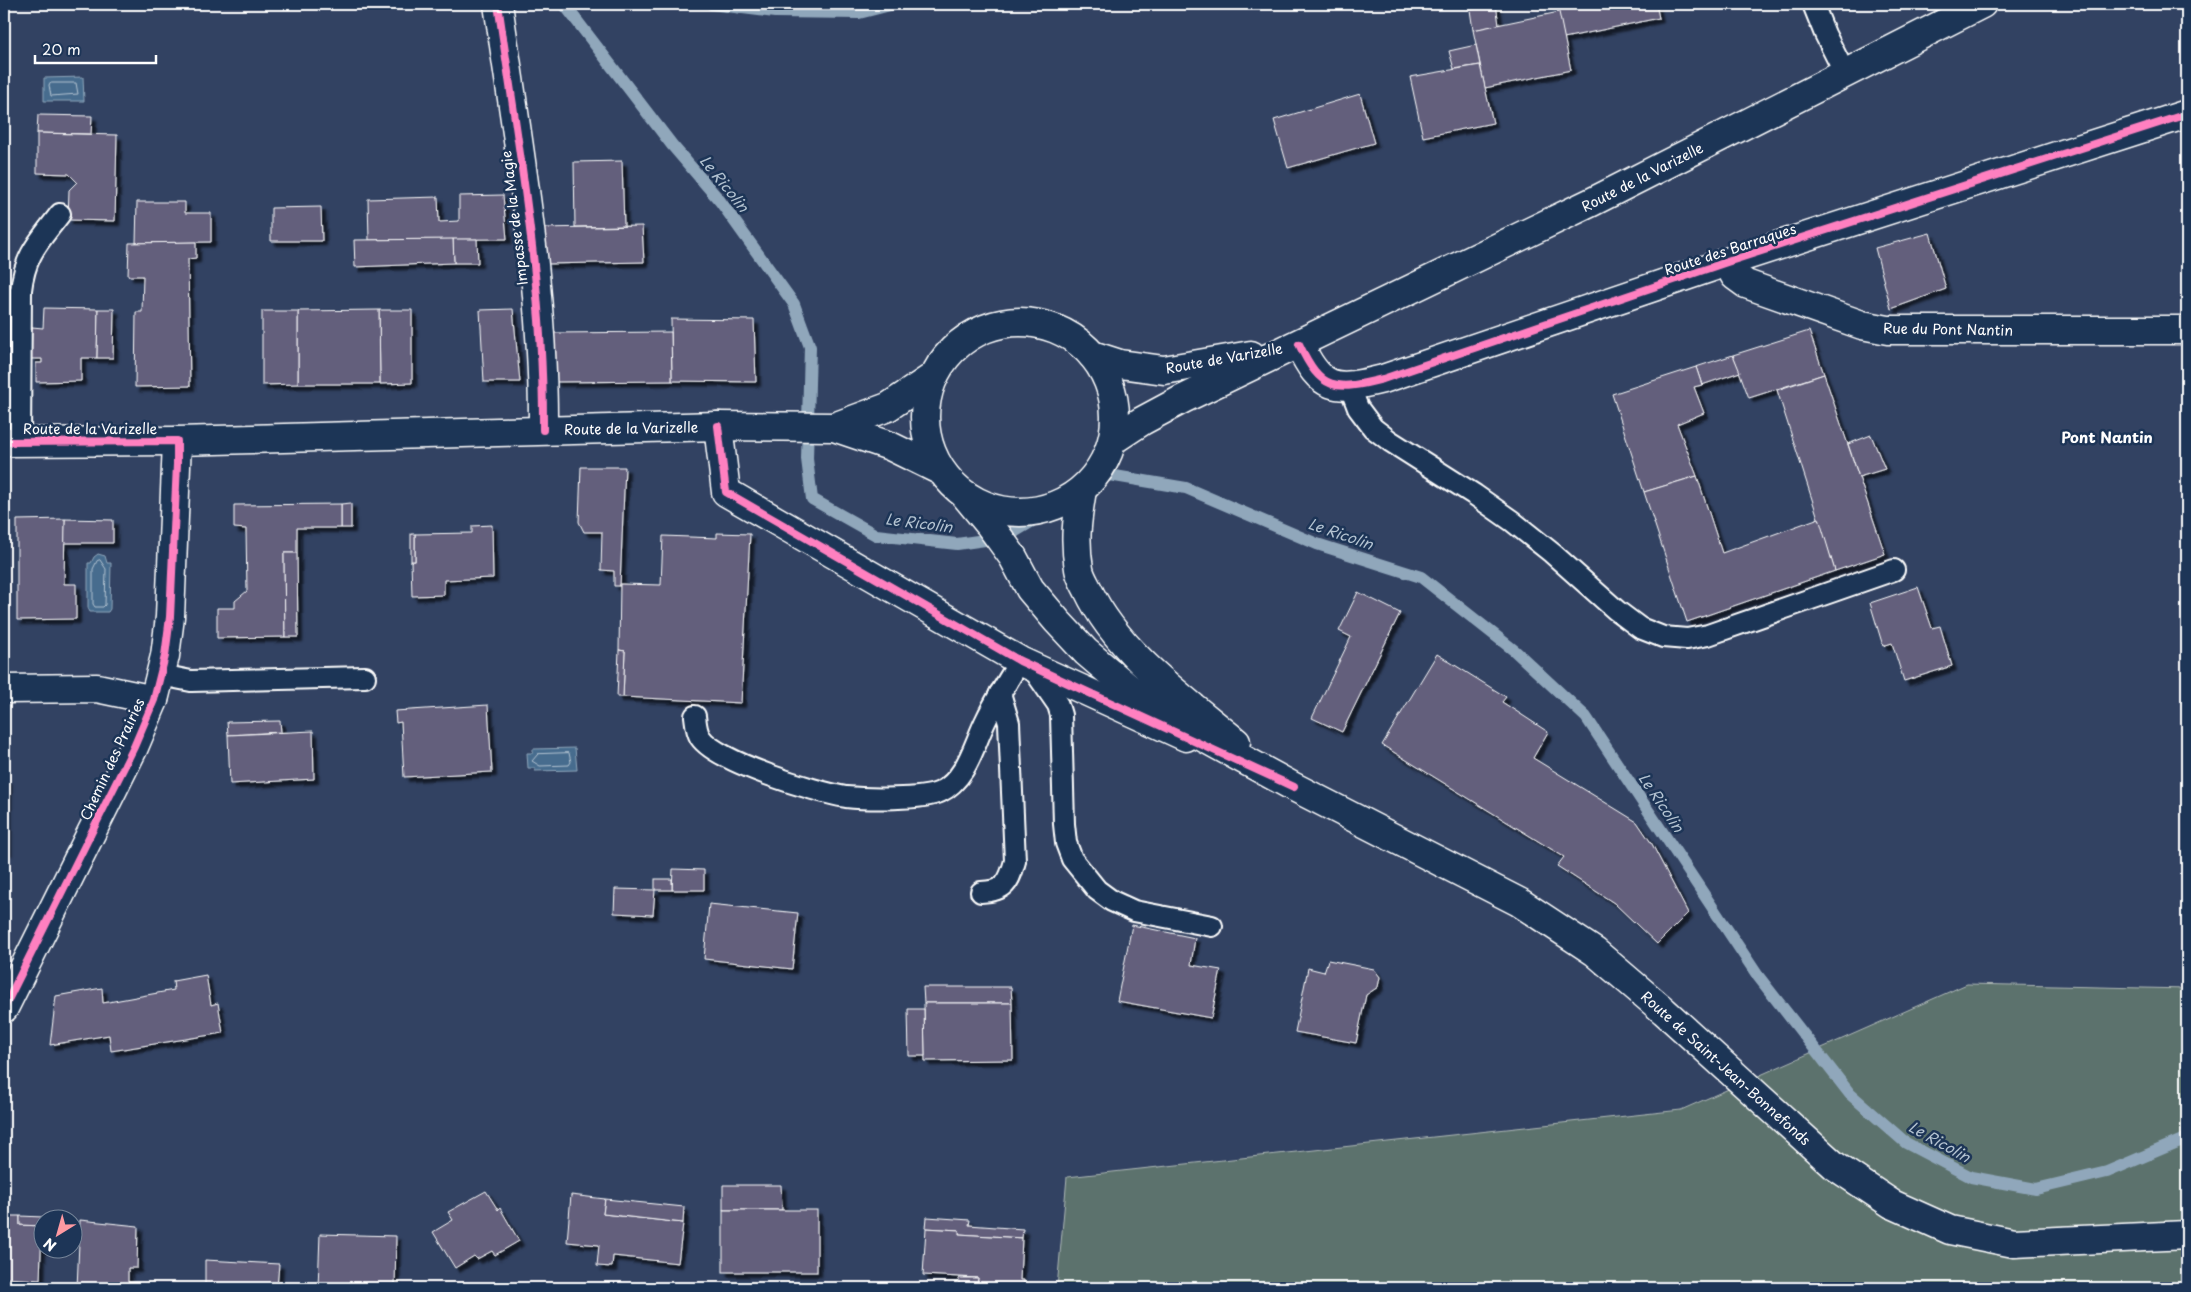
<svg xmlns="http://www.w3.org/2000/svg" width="2191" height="1292" font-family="'Playpen Sans',sans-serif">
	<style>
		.green { fill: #5c726d; stroke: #aeb8b6 }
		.water { fill: #466c8e; stroke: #90a7bb }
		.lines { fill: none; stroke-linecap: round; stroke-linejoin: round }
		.shore { stroke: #b5c4d2; stroke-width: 1 }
		.stream { stroke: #90a7bb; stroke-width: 12 }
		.building { fill: #635f7c; stroke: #fff; filter: url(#shadow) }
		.service-casing { stroke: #fff; stroke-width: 24 }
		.minor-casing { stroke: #fff; stroke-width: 31 }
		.secondary-casing { stroke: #fff; stroke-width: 31 }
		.service { stroke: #1d3557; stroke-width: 20 }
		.minor { stroke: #1d3557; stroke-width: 28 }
		.secondary { stroke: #1d3557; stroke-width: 28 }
		.cycleway-casing { stroke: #1d3557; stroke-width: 11 }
		.cycleway { stroke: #ff80c0; stroke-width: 8 }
		.labels { text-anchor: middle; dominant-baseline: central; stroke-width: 5; stroke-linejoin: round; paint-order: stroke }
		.street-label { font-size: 14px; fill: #fff; stroke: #1d3557 }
		.water-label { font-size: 15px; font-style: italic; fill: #b5c4d2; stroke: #1d3557 }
		.neighbourhood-label { font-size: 15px; font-weight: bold; fill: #fff; stroke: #1d3557 }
	</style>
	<defs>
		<filter id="shadow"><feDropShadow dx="4.5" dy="4.5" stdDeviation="1" flood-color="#0009"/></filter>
	</defs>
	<rect width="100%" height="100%" fill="#324262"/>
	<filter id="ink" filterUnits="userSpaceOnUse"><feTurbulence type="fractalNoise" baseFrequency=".02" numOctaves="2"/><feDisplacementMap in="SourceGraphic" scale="10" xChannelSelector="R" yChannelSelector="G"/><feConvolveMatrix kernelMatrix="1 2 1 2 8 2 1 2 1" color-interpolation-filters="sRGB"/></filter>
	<g filter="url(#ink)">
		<path class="green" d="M1967,984L2187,989V1288H1057L1067,1177L1681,1110Z"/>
		<g class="water">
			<path d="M83,77L84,101H44V78Z"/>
			<path d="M98,554L105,556L107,563H111L110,609L108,612H90L88,608V563H91L94,557Z"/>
			<path d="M575,748L577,770L535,771V768H528L527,753H533V749Z"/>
		</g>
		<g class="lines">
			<g class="shore">
				<path d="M52,83H76L78,94L51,96L49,85Z"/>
				<path d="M100,560L106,569L105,605L103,607H95L93,604V569L97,561Z"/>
				<path d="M569,753L571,762L569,765L540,766L532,761L538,754Z"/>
			</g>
			<g class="stream">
				<path d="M564,4L672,145L720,201L794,304L810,347L807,459L812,499L876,535L957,544L1006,537L1109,475L1186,488L1317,544L1421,577L1515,651L1586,717L1758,976L1850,1094L1906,1143L1971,1177L2036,1189L2107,1172L2187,1138"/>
				<path d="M711,4L775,12L859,13L894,4"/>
			</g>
		</g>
		<g class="building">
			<path d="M1496,4L1499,25L1473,30L1470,10Z"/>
			<path d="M1556,4H1656L1659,18L1564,38Z"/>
			<path d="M1559,12L1571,70L1485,88L1473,30Z"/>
			<path d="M1476,45L1480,65L1454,69L1449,51Z"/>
			<path d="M1480,65L1493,123L1423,137L1410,77Z"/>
			<path d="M1360,94L1374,143L1288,168L1274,120Z"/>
			<path d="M38,115L92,116L91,134L37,133Z"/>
			<path d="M37,133L117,135L115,221L68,220L69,190L77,182L69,174L37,173Z"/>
			<path d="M622,161L624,226L575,227L574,162Z"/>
			<path d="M503,195L507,239L369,240L368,199L438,197L439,222L459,221V196Z"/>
			<path d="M137,202H185V213H211V242L136,243Z"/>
			<path d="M321,207L322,241H271V208Z"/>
			<path d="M642,226L644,262L547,264L543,228Z"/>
			<path d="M1930,233L1946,289L1891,309L1875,248Z"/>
			<path d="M453,239H477L478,263H454Z"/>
			<path d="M453,239L454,263L355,267L354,240Z"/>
			<path d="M196,242V258L188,259L190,386L135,387L136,312H142L143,276H128L129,243Z"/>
			<path d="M44,308L98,309L97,358H81V381L36,382V363H42V359H31L32,327L43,328Z"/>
			<path d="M98,309H114L113,358H97Z"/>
			<path d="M513,309L520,382H484L480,310Z"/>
			<path d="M379,310H412V383L380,384Z"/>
			<path d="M379,310L380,384H298V311Z"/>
			<path d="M262,311H298V384L262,385Z"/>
			<path d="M671,319L754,320L756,382L672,381Z"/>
			<path d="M1809,331L1824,374L1749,398L1733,355Z"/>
			<path d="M671,332L672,381L555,382L553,333Z"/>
			<path d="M1733,355L1740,372L1702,385L1696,367Z"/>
			<path d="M1696,367L1702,385L1694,387L1704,413L1677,424L1697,476L1644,492L1612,394Z"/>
			<path d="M1824,374L1885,554L1835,571L1777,390Z"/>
			<path d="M1871,435L1885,469L1859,477L1848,444Z"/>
			<path d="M581,467H625L620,586H614V571L601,570L602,532H584L579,522Z"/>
			<path d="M1697,476L1722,553L1819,518L1835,571L1687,622L1644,492Z"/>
			<path d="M351,503V528H341V504Z"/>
			<path d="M341,504V528H297V553H284L285,637L217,638V608H235V601L247,591L246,529L234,528V505Z"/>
			<path d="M65,519L113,520V543H64Z"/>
			<path d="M65,519L64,584H76V619L17,620V520Z"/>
			<path d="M492,525L493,578L444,580V595L412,596L411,561H415V534L472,533V526Z"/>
			<path d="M717,533L750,534L741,703L623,697L625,651L619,650L620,584L661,585L663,536L717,538Z"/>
			<rect x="411" y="534" width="4" height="27"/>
			<path d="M284,553H297L298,637H285Z"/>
			<path d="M1918,587L1932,628L1940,626L1952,666L1904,681L1892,643L1883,646L1870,603Z"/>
			<path d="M1358,592L1400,613L1342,732L1312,718L1351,637L1339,631Z"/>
			<path d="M619,650L625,651L623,697H617Z"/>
			<path d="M1437,654L1506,697L1502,702L1548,732L1533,758L1637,822L1652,844L1688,913L1657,944L1614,903L1557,866L1564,857L1382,745Z"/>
			<path d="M488,705L492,772L404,777L401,722L396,723L395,711Z"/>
			<path d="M280,721L281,732L228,735L227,722Z"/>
			<path d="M313,731L314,779L230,784L228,735Z"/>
			<rect x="4" y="779" width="3" height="72"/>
			<path d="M673,869L704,870V890H672Z"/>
			<rect x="655" y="879" width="17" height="11"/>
			<path d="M615,889L655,890L653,915L614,913Z"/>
			<path d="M709,904L798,913L792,969L704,959Z"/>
			<path d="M1132,925L1195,938L1191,965L1221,970L1211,1018L1117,1001Z"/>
			<path d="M1328,960L1374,969L1380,977L1378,987L1366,995L1356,1043L1295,1032L1308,968L1324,972Z"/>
			<path d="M206,975L211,1005L218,1003L223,1033L111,1051L109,1035L50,1045L56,996L102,988L103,1003L174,990L173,981Z"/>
			<path d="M923,987H1011L1012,1003H924Z"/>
			<path d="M924,1003H1012L1013,1060L925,1061Z"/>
			<path d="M908,1009H924L925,1056H909Z"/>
			<path d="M723,1185H781L782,1210H723Z"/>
			<path d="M486,1191L498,1210L500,1208L519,1241L495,1255L492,1251L477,1259L474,1256L455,1268L433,1232L453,1220L448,1212Z"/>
			<path d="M571,1195L605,1199L603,1214L683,1223L678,1263L613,1256L612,1267L597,1266L599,1245L567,1242Z"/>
			<path d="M605,1199L684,1207L683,1223L603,1214Z"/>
			<rect x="723" y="1210" width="94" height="62"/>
			<path d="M4,1216H20V1225L42,1226L40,1280L4,1278Z"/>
			<path d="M20,1216L43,1217L42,1226L20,1225Z"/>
			<path d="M927,1217L970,1220L969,1225L1023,1229L1022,1238L959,1234V1230L926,1228Z"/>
			<path d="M80,1220L138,1226L137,1268H128V1285L102,1284V1288H77Z"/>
			<path d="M926,1228L959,1230V1234L1022,1238L1020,1280H1024V1288H977L978,1278L923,1275Z"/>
			<path d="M320,1234L396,1236L395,1288H318Z"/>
			<path d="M205,1260L279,1264L277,1288H205Z"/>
			<path d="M959,1278H978L977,1285H959Z"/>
		</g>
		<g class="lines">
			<g class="service-casing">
				<g id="service">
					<path d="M1813,4L1825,34L1845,74"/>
					<path d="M1350,387L1358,408L1373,428L1390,441L1475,495L1512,521L1552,553L1616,610L1640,628L1663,637L1687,639L1708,635L1894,570"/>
					<path d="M20,441L21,290C25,254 39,242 60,214"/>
					<path d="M1031,666L1058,705L1061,715L1064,824L1066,843L1072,859L1097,890L1112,901L1134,911L1212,926"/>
					<path d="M161,675L191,681L365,677"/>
					<path d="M695,716C696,723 696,730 700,737C716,762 816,792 846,797C866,799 923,800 940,792C967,779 974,744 986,720C996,699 1008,680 1020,661"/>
					<path d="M981,892C1005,891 1009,883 1015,861L1009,723L1000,693"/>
				</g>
			</g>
			<g class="minor-casing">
				<g id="minor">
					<path d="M498,4C518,144 544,287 543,430"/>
					<path d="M1727,262L1735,276L1746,284L1862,325L1888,330H2187"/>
					<path d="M1299,344C1321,391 1335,391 1383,379L1727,262L2187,114"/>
					<path d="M718,426L726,492L1020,661L1186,737"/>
					<path d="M4,689L97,688L154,700"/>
					<path d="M4,1008L134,747L154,700L165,656L170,617L177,441"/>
				</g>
			</g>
			<g class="secondary-casing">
				<g id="secondary">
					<circle cx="1020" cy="417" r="95"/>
					<path d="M1092,355L1120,364L1164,370L1251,355"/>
					<path d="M834,427L888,407L934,376"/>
					<path d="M1113,440L1142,421L1183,399L1592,202L1982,4"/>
					<path d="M4,442L177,441L718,426L834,427L890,446L941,471"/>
					<path d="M1082,490C1077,520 1074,539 1079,569C1080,576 1085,584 1088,590C1117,652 1184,699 1236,742"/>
					<path d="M965,495L989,524L1013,557L1030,589L1057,621L1086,652L1126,686L1186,728L1294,787L1519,902L1595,952L1664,1011L1835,1166L1892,1204L1950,1230L2014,1243L2187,1235"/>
				</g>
			</g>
			<use href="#service" class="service"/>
			<use href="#minor" class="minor"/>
			<use href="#secondary" class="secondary"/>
			<g class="cycleway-casing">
				<g id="cycleway">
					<path d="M498,4C518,144 544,287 543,430"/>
					<path d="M1299,344C1321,391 1335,391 1383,379L1727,262L2187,114"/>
					<path d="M718,426L726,492L1020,661L1294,787"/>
					<path d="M4,442L177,441V464L170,617L165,656L154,700L134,747L4,1008"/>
				</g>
			</g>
			<use href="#cycleway" class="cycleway"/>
		</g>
	</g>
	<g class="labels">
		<g class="street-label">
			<text transform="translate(1642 177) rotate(-27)">Route de la Varizelle</text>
			<text transform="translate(514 218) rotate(-97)">Impasse de la Magie</text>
			<text transform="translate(1730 249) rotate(-18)">Route des Barraques</text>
			<text transform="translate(1948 329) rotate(1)">Rue du Pont Nantin</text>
			<text transform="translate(1224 358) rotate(-10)">Route de Varizelle</text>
			<text x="90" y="428">Route de la Varizelle</text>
			<text transform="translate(631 428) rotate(-1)">Route de la Varizelle</text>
			<text transform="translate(112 759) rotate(-65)">Chemin des Prairies</text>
			<text transform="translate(1726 1068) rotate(42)">Route de Saint-Jean-Bonnefonds</text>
		</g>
		<g class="water-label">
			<text transform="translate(725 183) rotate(51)">Le Ricolin</text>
			<text transform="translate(919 522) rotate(7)">Le Ricolin</text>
			<text transform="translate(1341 533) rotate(19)">Le Ricolin</text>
			<text transform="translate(1662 802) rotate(56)">Le Ricolin</text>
			<text transform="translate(1940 1141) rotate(29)">Le Ricolin</text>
		</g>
		<g class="neighbourhood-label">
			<text x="2107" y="436">Pont Nantin</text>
		</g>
	</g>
	<rect width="2191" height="1292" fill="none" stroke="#1d3557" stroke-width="20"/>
	<rect x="10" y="10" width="2171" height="1272" fill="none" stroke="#fff" stroke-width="2" filter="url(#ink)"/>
	<g transform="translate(58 1234) rotate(217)"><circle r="24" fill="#1d3557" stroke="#77869a"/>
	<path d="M0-4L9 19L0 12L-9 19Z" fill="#ff9aa2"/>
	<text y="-8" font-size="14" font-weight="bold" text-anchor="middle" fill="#ffffff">N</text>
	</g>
	<path d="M35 55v8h121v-8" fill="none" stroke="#ffffff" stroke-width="2.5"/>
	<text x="42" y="55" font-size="15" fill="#ffffff" stroke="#1d3557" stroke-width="4" paint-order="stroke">20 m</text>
</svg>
